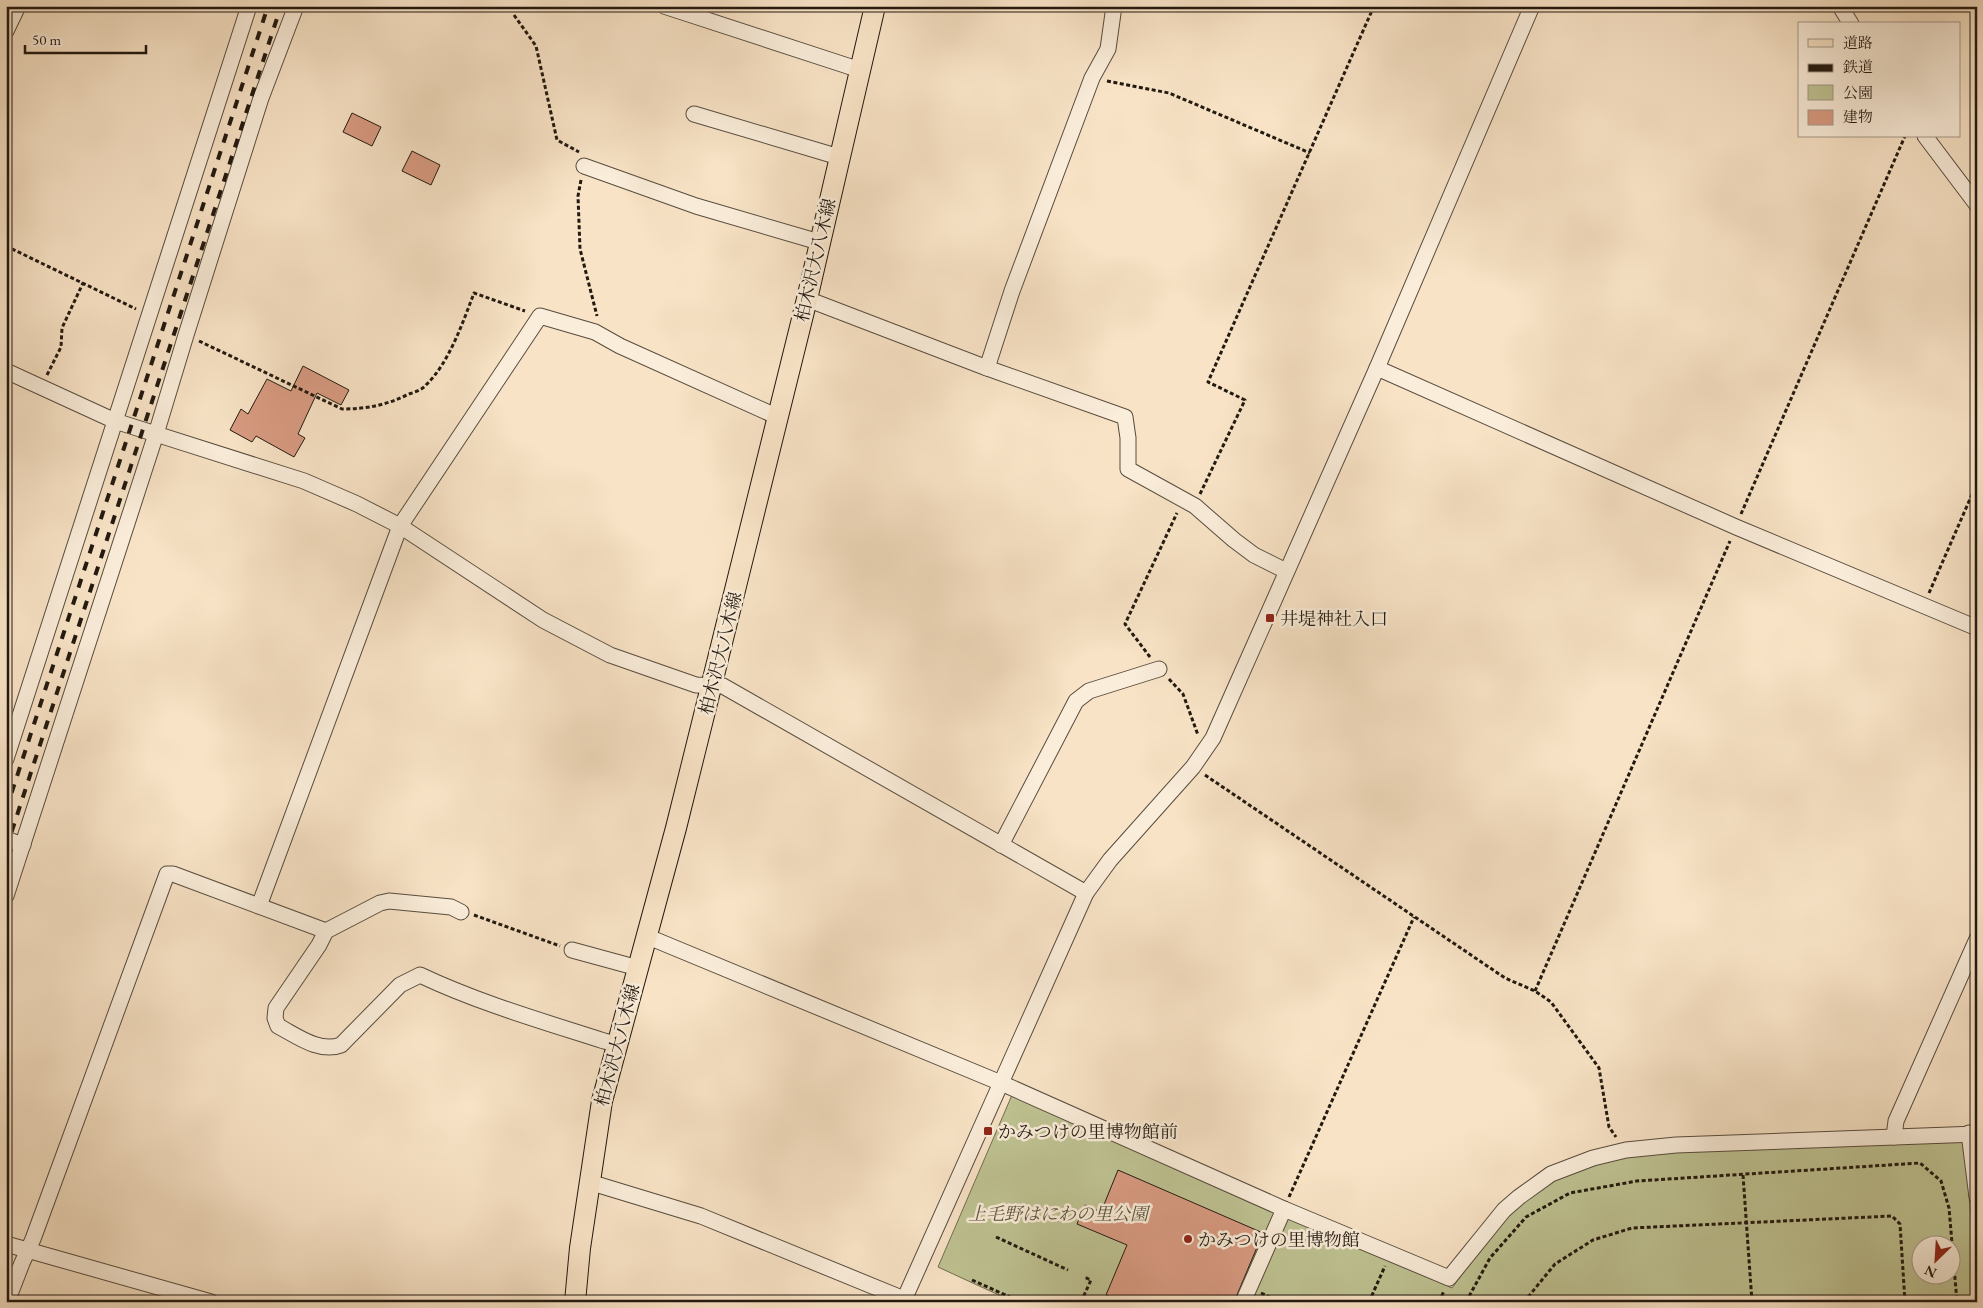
<svg xmlns="http://www.w3.org/2000/svg" width="1983" height="1308" font-family="'EB Garamond','Noto Serif JP',serif">
	<style>
		.green { fill: #bfc393; stroke: #706e52; fill-rule: evenodd }
		.lines { fill: none; stroke-linecap: round; stroke-linejoin: round }
		.stream { stroke: #6c7c72; stroke-width: 5 }
		.building { fill: #d99b82; stroke: #221910 }
		.minor-casing { stroke: #584c3e; stroke-width: 17 }
		.major-casing { stroke: #221910; stroke-width: 22 }
		.path { stroke: #221910; stroke-width: 3; stroke-dasharray: 4 2.5; stroke-linecap: butt }
		.minor { stroke: #faedda; stroke-width: 15 }
		.major { stroke: #f8e3c6; stroke-width: 20 }
		.rail { stroke: #221910; stroke-width: 4; stroke-dasharray: 9 9; stroke-linecap: butt }
		.poi-dot { fill: #8f2418; stroke: #faedda; stroke-width: 2 }
		.labels { text-anchor: middle; dominant-baseline: central; stroke-width: 5; stroke-linejoin: round; paint-order: stroke }
		.street-label { font-size: 18px; fill: #221910; stroke: #faedda }
		.poi-label { font-size: 18px; fill: #221910; stroke: #faedda; text-anchor: start }
		.park-label { font-size: 18px; font-style: italic; fill: #59543e; stroke: #faedda }
	</style>
	<rect width="100%" height="100%" fill="#f8e3c6"/>
	<filter id="stains"><feTurbulence type="fractalNoise" baseFrequency=".004" numOctaves="4"/><feColorMatrix values="0 0 0 0 .2 0 0 0 0 .09 0 0 0 0 .02 0 0 0 .5 -.17"/></filter>
	<radialGradient id="worn" r=".72"><stop offset=".6" stop-color="#630" stop-opacity="0"/><stop offset="1" stop-color="#630" stop-opacity=".3"/></radialGradient>
	<path class="green" d="M1012,1095L1452,1288L1508,1213L1553,1178L1626,1155L1679,1149L1964,1139L1977,1282V1302H1014L938,1267ZM1920,1246H1950V1276H1920Z"/>
	<g class="lines">
		<path class="stream" d="M503,6V7"/>
	</g>
	<g class="building">
		<path d="M352,113L381,127L372,146L343,132Z"/>
		<path d="M412,151L440,165L431,185L402,171Z"/>
		<path d="M303,366L349,390L341,405L317,393L298,434L305,438L294,457L256,436L252,442L230,430L241,409L248,414L267,379L291,391Z"/>
		<path d="M1118,1170L1263,1233L1234,1302H1122L1106,1295L1127,1245L1077,1224L1085,1205L1101,1212Z"/>
	</g>
	<g class="lines">
		<g class="minor-casing">
			<g id="minor">
				<path d="M664,6L860,70"/>
				<path d="M1840,6L1851,24"/>
				<path d="M6,31L18,6"/>
				<path d="M694,114L839,157"/>
				<path d="M1925,136L1977,205"/>
				<path d="M584,166L696,206L819,242"/>
				<path d="M807,299L987,368L1125,417L1128,438V469L1195,506L1234,540L1254,555L1286,571"/>
				<path d="M987,368L1012,291L1092,78L1108,49L1114,6"/>
				<path d="M1377,368L1736,527L1977,628"/>
				<path d="M6,371L115,421L304,481L357,504L400,526L543,620L610,655L696,685L723,686L1086,893"/>
				<path d="M6,759L249,6"/>
				<path d="M6,839L23,845"/>
				<path d="M1001,845L1076,701L1089,691L1159,669"/>
				<path d="M6,896L156,434L186,335L261,98L296,6"/>
				<path d="M259,906L400,526L540,316L595,332L620,346L778,417"/>
				<path d="M461,912L451,907L389,901L380,903L326,931L319,945L276,1008L275,1018L278,1026C297,1036 319,1053 341,1045L400,985L420,975C479,1003 542,1021 604,1041L617,1044"/>
				<path d="M646,936L1001,1083L1284,1209L1449,1278L1504,1210L1519,1197L1551,1174L1593,1158L1626,1150L1676,1145L1977,1134"/>
				<path d="M572,950L638,968"/>
				<path d="M1969,1133L1977,1197"/>
				<path d="M1894,1137L1896,1121L1977,939"/>
				<path d="M589,1182L701,1216L904,1299"/>
				<path d="M6,1244L211,1302"/>
				<path d="M7,1302L22,1263L33,1239L167,874H173L326,931"/>
				<path d="M903,1302L1086,893L1110,860L1193,767L1213,738L1377,368L1532,6"/>
				<path d="M1243,1302L1284,1209"/>
			</g>
		</g>
		<g class="major-casing">
			<path id="major" d="M575,1302L580,1248L602,1101L676,828L711,687L807,299L875,6"/>
		</g>
		<g class="path">
			<path d="M514,15L536,46L557,140L579,152"/>
			<path d="M1107,81L1169,93L1310,153"/>
			<path d="M581,180L578,196L580,249L597,316"/>
			<path d="M6,246L136,309"/>
			<path d="M199,341L342,409C367,409 387,405 409,394C415,392 422,390 426,385C449,363 463,322 474,293L525,311"/>
			<path d="M47,375L61,347L62,328L83,283"/>
			<path d="M1200,494L1245,400L1208,382L1374,6"/>
			<path d="M1741,514L1905,136"/>
			<path d="M1929,593L1977,483"/>
			<path d="M1150,657L1125,624L1177,513"/>
			<path d="M1169,679L1183,694L1198,735"/>
			<path d="M1205,775L1505,978L1535,991L1551,1002L1599,1068L1609,1127L1616,1137"/>
			<path d="M474,915L560,946"/>
			<path d="M1535,991L1730,541"/>
			<path d="M1743,1175L1752,1302"/>
			<path d="M1289,1197L1414,917"/>
			<path d="M996,1237L1068,1270"/>
			<path d="M972,1280L1021,1302"/>
			<path d="M1261,1293L1280,1302"/>
			<path d="M1081,1302L1091,1280L1084,1277"/>
			<path d="M1369,1302L1385,1266"/>
			<path d="M1439,1302L1444,1291"/>
			<path d="M1466,1302L1490,1258L1526,1217L1570,1193L1637,1181L1920,1163L1941,1181L1949,1208L1957,1302"/>
			<path d="M1524,1302L1555,1264L1593,1240L1632,1228L1892,1216L1900,1224L1905,1302"/>
			<path d="M1822,1302L1829,1299V1302"/>
		</g>
		<use href="#minor" class="minor"/>
		<use href="#major" class="major"/>
		<g class="rail">
			<path d="M6,810L268,6"/>
			<path d="M6,849L281,6"/>
		</g>
	</g>
	<g class="poi-dot">
		<rect x="1265" y="613" width="10" height="10" rx="2.5"/>
		<rect x="983" y="1126" width="10" height="10" rx="2.5"/>
		<circle cx="1188" cy="1239" r="5"/>
	</g>
	<g class="labels">
		<g class="street-label">
			<text transform="translate(815 260) rotate(-77)">柏木沢大八木線</text>
			<text transform="translate(720 653) rotate(-76)">柏木沢大八木線</text>
			<text transform="translate(617 1045) rotate(-75)">柏木沢大八木線</text>
		</g>
		<g class="poi-label">
			<text x="1280" y="618">井堤神社入口</text>
			<text x="998" y="1131">かみつけの里博物館前</text>
			<text x="1198" y="1239">かみつけの里博物館</text>
		</g>
		<g class="park-label">
			<text x="1058" y="1213">上毛野はにわの里公園</text>
		</g>
	</g>
	<rect width="1983" height="1308" fill="none" stroke="#f8e3c6" stroke-width="25"/>
	<rect x="8" y="8" width="1968" height="1293" fill="none" stroke="#221910" stroke-width="2.5"/>
	<rect x="12" y="12" width="1958" height="1283" fill="none" stroke="#221910"/>
	<rect x="1798" y="22" width="162" height="115" fill="#faedda" stroke="#a49889"/>
	<rect x="1808" y="39" width="25" height="8" fill="#f8e3c6" stroke="#a49889"/>
	<text x="1843" y="48" font-size="15" fill="#221910">道路</text>
	<rect x="1808" y="64" width="25" height="8" fill="#221910" stroke="#a49889"/>
	<text x="1843" y="72" font-size="15" fill="#221910">鉄道</text>
	<rect x="1808" y="85" width="25" height="15" fill="#bfc393" stroke="#a49889"/>
	<text x="1843" y="98" font-size="15" fill="#221910">公園</text>
	<rect x="1808" y="110" width="25" height="15" fill="#d99b82" stroke="#a49889"/>
	<text x="1843" y="122" font-size="15" fill="#221910">建物</text>
	<g transform="translate(1936 1260) rotate(205)"><circle r="24" fill="#faedda" stroke="#a49889"/>
	<path d="M0-4L9 19L0 12L-9 19Z" fill="#8f2418"/>
	<text y="-8" font-size="14" font-weight="bold" text-anchor="middle" fill="#221910">N</text>
	</g>
	<path d="M25 45v8h121v-8" fill="none" stroke="#221910" stroke-width="2.5"/>
	<text x="32" y="45" font-size="15" fill="#221910" stroke="#faedda" stroke-width="4" paint-order="stroke">50 m</text>
	<rect width="100%" height="100%" filter="url(#stains)"/>
	<rect width="100%" height="100%" fill="url(#worn)"/>
</svg>
